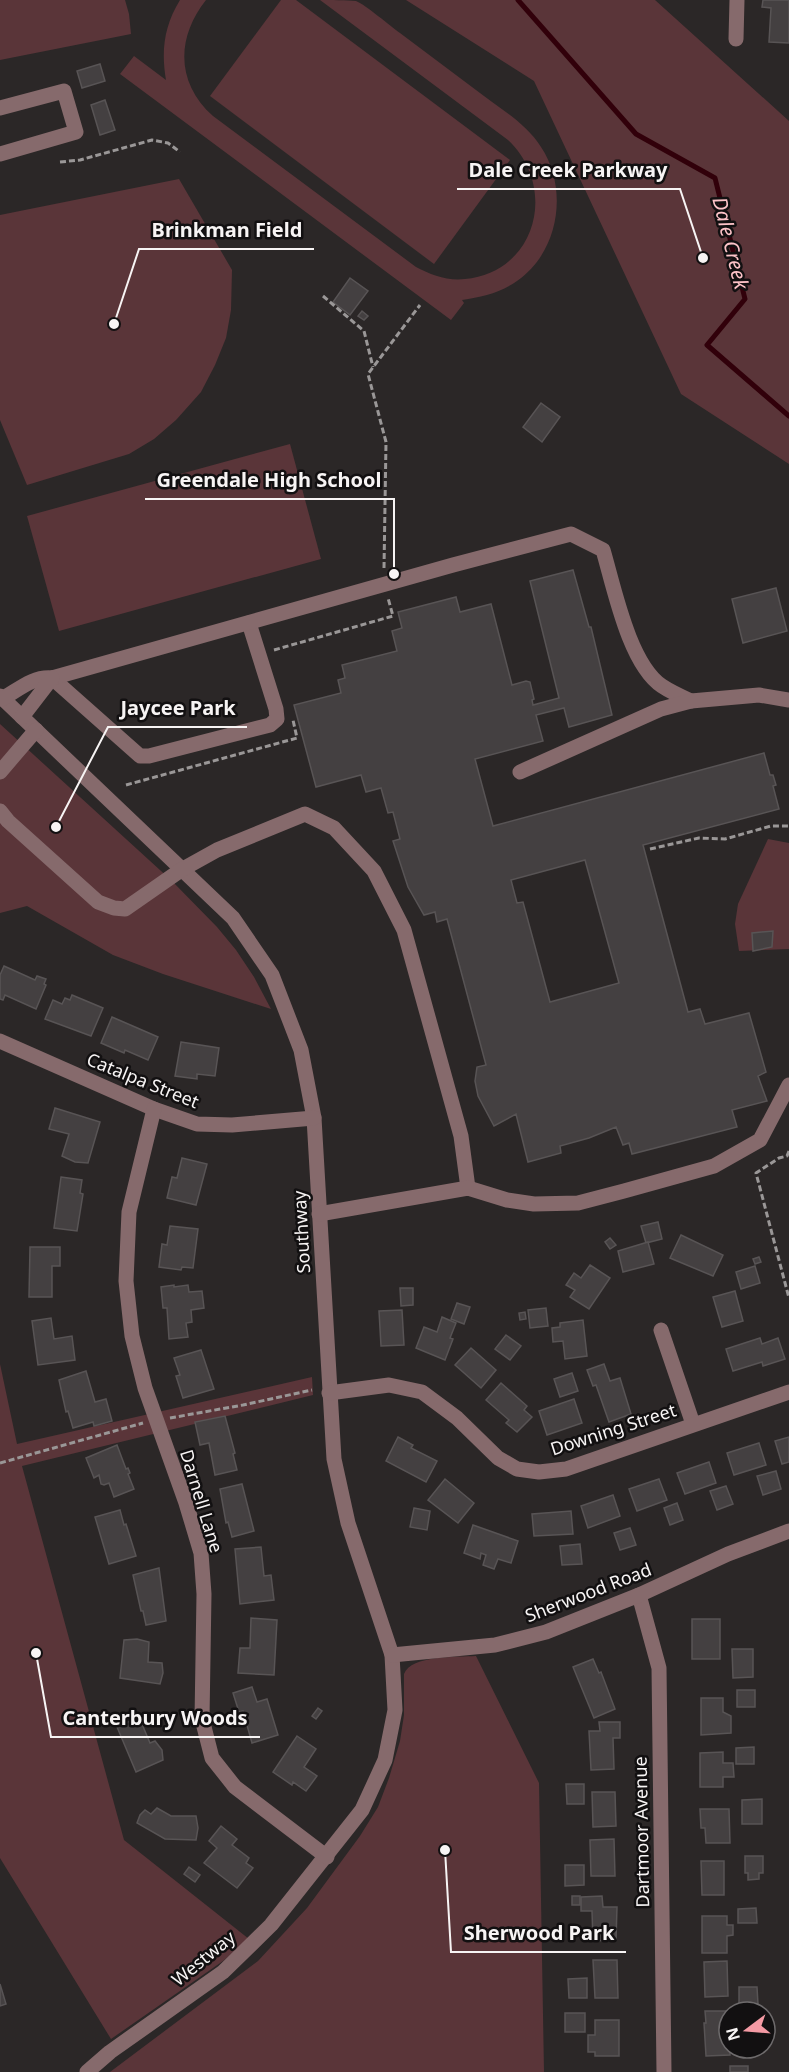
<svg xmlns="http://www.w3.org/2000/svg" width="789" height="2072" font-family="'Noto Sans',sans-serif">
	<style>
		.green { fill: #5a3539 }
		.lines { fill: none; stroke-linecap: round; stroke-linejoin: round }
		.stream { stroke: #31000a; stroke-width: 5 }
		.building { fill: #444041; stroke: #585455; stroke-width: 1.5; fill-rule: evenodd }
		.path { stroke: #9a9797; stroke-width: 3; stroke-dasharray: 6 3; stroke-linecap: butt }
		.minor { stroke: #866a6c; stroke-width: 15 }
		.labels { text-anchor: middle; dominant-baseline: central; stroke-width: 5; stroke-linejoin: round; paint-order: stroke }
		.street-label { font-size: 18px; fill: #f7f4f4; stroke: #121011 }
		.water-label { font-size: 20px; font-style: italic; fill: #fdc3c8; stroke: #121011 }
		.leader { fill: none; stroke: #f7f4f4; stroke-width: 2 }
		.callout-dot { fill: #f7f4f4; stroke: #121011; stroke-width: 2 }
		.callout-label { font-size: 20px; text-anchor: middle; font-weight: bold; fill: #f7f4f4; stroke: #121011; stroke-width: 5; stroke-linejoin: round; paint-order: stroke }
	</style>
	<rect width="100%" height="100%" fill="#2b2727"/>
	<g class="green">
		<path d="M0,0H125L129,14L131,34L0,60Z"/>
		<path d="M180,0H206C176,38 176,83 213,116L416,267C431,275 447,281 465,279C537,272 558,187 508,140L320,0C330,0 347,0 356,1C366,5 390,26 400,33C428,54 456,75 484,96C504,111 527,125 541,147C569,189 559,252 517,281C500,293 482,297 462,300L464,303L451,320L120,74L134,56L166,80C161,51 164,26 180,0Z"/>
		<path d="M281,0H296L510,160L434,264L210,96Z"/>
		<path d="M406,0H655L789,121V464L681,394L534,81Z"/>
		<path d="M179,179L232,270L231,310L226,338L215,365L201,392L176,420L154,439L129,454L27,485L0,420V215Z"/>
		<path d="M290,444L321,559L59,631L27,516Z"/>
		<path d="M0,724L172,881L217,927L236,950L254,977L271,1009L163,974L113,955L27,906L0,913Z"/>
		<path d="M768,839L789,843V949L739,951L735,924L738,904Z"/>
		<path d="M0,1364L17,1444L312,1377L313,1395L22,1466L124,1840L249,1939L223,1961L111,2039L0,1858Z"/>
		<path d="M476,1656L539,1783L544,2072H110L258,1961L307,1908L360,1836L378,1807L389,1778L400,1741L404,1715V1674C411,1655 458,1657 476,1656Z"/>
	</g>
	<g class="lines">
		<path class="stream" d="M518,0L636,134L715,178L745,299L707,345L789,416"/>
	</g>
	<g class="building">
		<path d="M763,0H789V43L769,42L771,8L762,7Z"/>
		<path d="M100,64L105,81L82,88L77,71Z"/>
		<path d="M105,100L115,130L100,135L91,105Z"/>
		<path d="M350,278L368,291L350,315L333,302Z"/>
		<path d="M362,311L368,316L364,320L358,316Z"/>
		<path d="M541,403L560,417L542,442L523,427Z"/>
		<path d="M573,570L589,627H591L612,715L569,727L564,708L536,715L543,741L475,759L493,826L764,753L770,775H773L776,785L773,786L779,809L643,845L688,1012L700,1009L705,1024L749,1013L766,1072L758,1076L767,1101L732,1110L737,1127L632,1154L629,1143L623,1145L616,1127L589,1138L560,1146L561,1153L528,1162L516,1114L494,1126L478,1096L475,1081L477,1067L486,1065L447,919L437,922L435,912L424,915L408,887L393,841L400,839L393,812L388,813L381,788L366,792L361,775L316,787L294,705L341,693L338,680L345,678L342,665L397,651L392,631L402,628L398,612L456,597L460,612L491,604L512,685L526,681L530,682L534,699L532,700L533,705L559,698L530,581ZM585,860L619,983L550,1002L523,902L517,903L511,880Z"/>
		<path d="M776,588L787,631L743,643L732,599Z"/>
		<path d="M773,931L772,947L753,951L752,933Z"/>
		<path d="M4,966L35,980L37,976L46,979L44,984L46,985L36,1009L5,995L3,1000L0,999V975Z"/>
		<path d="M72,995L103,1008L91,1036L45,1019L53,1000L62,1004L65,998L70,1000Z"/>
		<path d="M112,1017L158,1037L148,1060L125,1050L124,1053L101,1043Z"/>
		<path d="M181,1042L219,1048L215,1076L197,1074V1079L175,1076Z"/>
		<path d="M55,1108L100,1122L88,1163L75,1162L62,1156L69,1134L49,1129Z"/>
		<path d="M182,1158L207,1164L196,1205L167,1198L172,1177L177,1178Z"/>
		<path d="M61,1177L82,1180L80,1193L83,1194L77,1231L54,1228Z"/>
		<path d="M658,1222L662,1239L646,1243L641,1226Z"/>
		<path d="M170,1226L198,1229L193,1268L182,1267L181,1270L159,1267L162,1244L167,1245Z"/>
		<path d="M681,1235L723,1255L713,1276L670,1258Z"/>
		<path d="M610,1238L616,1245L610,1249L605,1242Z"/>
		<path d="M648,1242L654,1264L623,1272L618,1251Z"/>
		<path d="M30,1247H60V1266H52V1297H29Z"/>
		<path d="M759,1257L761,1262L755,1264L753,1259Z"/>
		<path d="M590,1265L610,1278L589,1309L570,1297L575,1290L566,1285L574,1273L581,1278Z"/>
		<path d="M755,1266L760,1283L741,1289L736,1272Z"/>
		<path d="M174,1285V1287L188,1285L189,1292L202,1291L204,1308L191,1310L192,1322L186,1323L188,1337L169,1339L167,1308H163L161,1287Z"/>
		<path d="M400,1288H413V1305L401,1306Z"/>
		<path d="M735,1291L743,1321L722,1327L713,1297Z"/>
		<path d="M457,1303L470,1307L464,1324L451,1319Z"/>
		<path d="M546,1308L548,1326L530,1328L528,1310Z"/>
		<path d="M402,1310L404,1345L381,1346L379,1311Z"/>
		<path d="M525,1312L526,1319L520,1320L519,1313Z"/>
		<path d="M442,1317L456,1323L450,1338L453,1339L445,1360L416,1348L424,1327L437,1332Z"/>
		<path d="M51,1318L54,1339L72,1336L75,1360L38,1365L32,1321Z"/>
		<path d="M583,1320L587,1356L565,1359L563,1341L553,1342L552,1328L560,1327V1323Z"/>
		<path d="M506,1335L521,1346L510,1360L495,1349Z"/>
		<path d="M760,1338L762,1344L778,1338L785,1359L763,1366L762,1362L733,1371L726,1349Z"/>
		<path d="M471,1348L496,1370L481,1388L455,1365Z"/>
		<path d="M201,1350L214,1389L183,1398L176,1376L180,1375L174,1358Z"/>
		<path d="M604,1364L610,1381L620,1378L631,1414L609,1422L596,1385L593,1386L587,1370Z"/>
		<path d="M86,1371L95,1402L106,1399L112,1421L94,1426L93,1422L73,1428L68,1411L66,1412L59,1380Z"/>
		<path d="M572,1373L578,1391L560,1397L554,1379Z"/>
		<path d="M501,1383L527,1406L524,1410L532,1417L517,1432L506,1423L509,1420L486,1400Z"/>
		<path d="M574,1399L582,1423L547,1435L539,1411Z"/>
		<path d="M225,1416L235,1453L233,1454L237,1470L215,1475L209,1443L200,1445L195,1422Z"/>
		<path d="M398,1437L413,1445L411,1448L437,1461L426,1482L386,1461Z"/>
		<path d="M789,1437V1462L782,1464L775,1441Z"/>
		<path d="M759,1443L766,1465L734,1475L727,1453Z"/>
		<path d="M117,1445L126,1469L128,1468L130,1473L128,1474L134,1489L114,1497L109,1483L104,1485L101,1484L99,1475L94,1478L86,1458Z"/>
		<path d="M709,1462L716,1483L685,1494L677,1473Z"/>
		<path d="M776,1471L781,1489L763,1495L757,1476Z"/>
		<path d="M445,1479L474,1503L458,1523L428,1500Z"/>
		<path d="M659,1479L667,1500L637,1511L629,1489Z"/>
		<path d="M242,1484L254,1531L232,1537L228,1522L226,1523L220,1489Z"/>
		<path d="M726,1486L733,1504L717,1510L710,1491Z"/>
		<path d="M613,1495L620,1516L588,1528L581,1506Z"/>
		<path d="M677,1503L683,1520L670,1525L664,1508Z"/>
		<path d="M414,1508L430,1511L427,1530L410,1527Z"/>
		<path d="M120,1510L124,1525L126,1524L136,1556L109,1564L95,1517Z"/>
		<path d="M571,1511L573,1534L534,1536L532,1514Z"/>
		<path d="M473,1525L518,1541L511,1563L498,1559L494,1569L483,1565L486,1555L481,1553L480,1559L464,1553Z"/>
		<path d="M630,1528L636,1545L620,1550L614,1533Z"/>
		<path d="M580,1544L582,1564L562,1565L560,1546Z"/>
		<path d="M261,1547L264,1576L271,1575L274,1600L240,1604L235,1549Z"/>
		<path d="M159,1568L166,1621L146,1625L143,1611H141L133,1575Z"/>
		<path d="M251,1618L277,1620L274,1675L238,1673L240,1648H250Z"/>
		<rect x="692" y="1619" width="28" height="40"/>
		<path d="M137,1639L149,1642L148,1662L162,1663L163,1673L160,1684L120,1678L124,1640Z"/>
		<path d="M732,1649H753V1677L733,1678Z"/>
		<path d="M593,1659L599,1673L601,1672L615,1709L594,1718L573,1667Z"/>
		<path d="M252,1687L257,1702L267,1699L278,1735L252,1743L243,1711L239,1712L233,1693Z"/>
		<rect x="737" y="1690" width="18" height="17"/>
		<path d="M701,1698H723V1712L731,1716V1733L701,1735Z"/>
		<path d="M318,1708L322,1711L316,1719L312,1716Z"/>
		<path d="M139,1717L150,1743L155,1741L162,1750L163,1760L136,1772L117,1727Z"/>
		<path d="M599,1722H620V1738H613L614,1769L591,1770L589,1731H600Z"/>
		<path d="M297,1736L316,1749L304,1767L317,1776L306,1791L293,1782L292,1785L273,1772Z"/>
		<path d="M754,1747V1764H736V1748Z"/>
		<path d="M723,1752V1763H733L734,1777H723V1787H700V1753Z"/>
		<path d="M566,1784H584V1804H567Z"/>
		<path d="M592,1792H615L616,1826L593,1827Z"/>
		<path d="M762,1799V1824H742V1800Z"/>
		<path d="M157,1808L171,1816H196L198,1828L196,1840L165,1839L137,1823L140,1815L145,1810L151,1814Z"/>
		<path d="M700,1809H729L730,1843H706L705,1828H701Z"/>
		<path d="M221,1826L237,1839L232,1845L249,1858L246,1863L253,1868L237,1888L204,1863L217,1848L209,1841Z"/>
		<path d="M614,1839L615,1876H591L590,1840Z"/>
		<path d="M745,1856H763V1873H759V1879L748,1880V1873H745Z"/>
		<path d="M701,1861H724V1895H702Z"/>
		<path d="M565,1865H584V1885L565,1886Z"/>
		<path d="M189,1867L200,1875L195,1882L184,1874Z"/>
		<rect x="572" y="1896" width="8" height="9"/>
		<path d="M602,1896L603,1907H617L616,1940L593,1941L592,1911H581V1897Z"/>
		<path d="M756,1908L757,1923H738V1909Z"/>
		<path d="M702,1916H727V1925H733V1935L727,1936V1953H702Z"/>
		<path d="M593,1960H617L618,1998H595Z"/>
		<path d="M727,1961L728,1996L705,1997L704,1962Z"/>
		<path d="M587,1978V1998H569L568,1979Z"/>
		<path d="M0,1984L6,2004L0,2006Z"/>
		<path d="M739,1987H757L758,2004H739Z"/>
		<path d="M705,2011H729L730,2055L706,2056L704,2023H706Z"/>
		<rect x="565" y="2013" width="20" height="19"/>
		<path d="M595,2020H619V2056H595V2052H588V2035H595Z"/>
		<rect x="730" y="2066" width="18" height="6"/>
	</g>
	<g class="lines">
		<g class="path">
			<path d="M60,162L80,160L152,140L168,143L180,152"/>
			<path d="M323,296L364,331L373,367"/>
			<path d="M384,568L386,442L368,374L420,305"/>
			<path d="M274,650L393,616L388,598"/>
			<path d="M126,785L297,738L293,720"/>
			<path d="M650,849L699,838L725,839L771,826H789"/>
			<path d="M789,1151L787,1156L779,1158L756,1173L789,1298"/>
			<path d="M170,1418L243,1405L312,1390"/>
			<path d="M0,1463L143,1423"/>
		</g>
		<g class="minor">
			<path d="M736,39L737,0"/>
			<path d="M0,108L64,91L76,132L0,154"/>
			<path d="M52,678L140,756H149L270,725L277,719L276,709L249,623"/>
			<path d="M0,696L233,918L272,975L301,1050L314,1118L334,1459L348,1523L392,1655L395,1710L385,1760L362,1810L271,1925L223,1972L110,2052L87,2072"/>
			<path d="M2,699C18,690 33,676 52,678L453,565L571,534L603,550C614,587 629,664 662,686C671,692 682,697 691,701"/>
			<path d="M22,717L52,678"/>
			<path d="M0,772L36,730"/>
			<path d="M520,772L661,709L691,701L759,695L789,700"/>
			<path d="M0,811L8,821L98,902L114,908L125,909L181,870L217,850L305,814L334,828L374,871L404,930L461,1136L468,1188"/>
			<path d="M0,1041L154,1109L197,1124L232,1125L314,1118"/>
			<path d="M154,1109L129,1212L126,1281L132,1336L145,1388L186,1503L201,1553L204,1594L202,1719L212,1758L235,1787L327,1857"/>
			<path d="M319,1214L468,1188L507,1200L534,1204L578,1203L624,1191L714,1166L760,1140L789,1085"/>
			<path d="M661,1330L693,1424"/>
			<path d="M329,1393L389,1385L422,1392L457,1418L498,1458L517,1469L539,1472L566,1469L789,1392"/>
			<path d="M639,1595L659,1668L664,2072"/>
			<path d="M392,1655L495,1645L546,1632L639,1595L728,1554L789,1531"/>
		</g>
	</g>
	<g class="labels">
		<g class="street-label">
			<text transform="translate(143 1080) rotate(22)">Catalpa Street</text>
			<text transform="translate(301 1232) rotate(-93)">Southway</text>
			<text transform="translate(613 1429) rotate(-18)">Downing Street</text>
			<text transform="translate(202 1501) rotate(73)">Darnell Lane</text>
			<text transform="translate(588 1592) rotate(-21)">Sherwood Road</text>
			<text transform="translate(641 1832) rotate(-91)">Dartmoor Avenue</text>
			<text transform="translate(203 1958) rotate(-39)">Westway</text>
		</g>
		<g class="water-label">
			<text transform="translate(731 243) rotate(76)">Dale Creek</text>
		</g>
	</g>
	<path class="leader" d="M703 258L680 189H457M114 324L139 249H314M394 574L394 499H145M56 827L108 727H247M36 1653L51 1737H260M445 1850L451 1952H626"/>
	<g class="callout-dot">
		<circle cx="703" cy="258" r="6"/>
		<circle cx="114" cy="324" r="6"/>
		<circle cx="394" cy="574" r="6"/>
		<circle cx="56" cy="827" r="6"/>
		<circle cx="36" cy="1653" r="6"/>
		<circle cx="445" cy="1850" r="6"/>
	</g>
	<g class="callout-label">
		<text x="568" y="177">Dale Creek Parkway</text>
		<text x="227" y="237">Brinkman Field</text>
		<text x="269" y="487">Greendale High School</text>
		<text x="178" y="715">Jaycee Park</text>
		<text x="155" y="1725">Canterbury Woods</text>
		<text x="539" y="1940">Sherwood Park</text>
	</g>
	<g transform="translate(747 2030) rotate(254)"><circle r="28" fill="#121011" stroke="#6e6b6c" stroke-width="1.5"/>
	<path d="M0-4.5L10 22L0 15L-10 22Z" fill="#f49aa4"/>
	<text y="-9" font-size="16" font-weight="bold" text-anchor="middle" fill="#f7f4f4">N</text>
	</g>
</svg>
